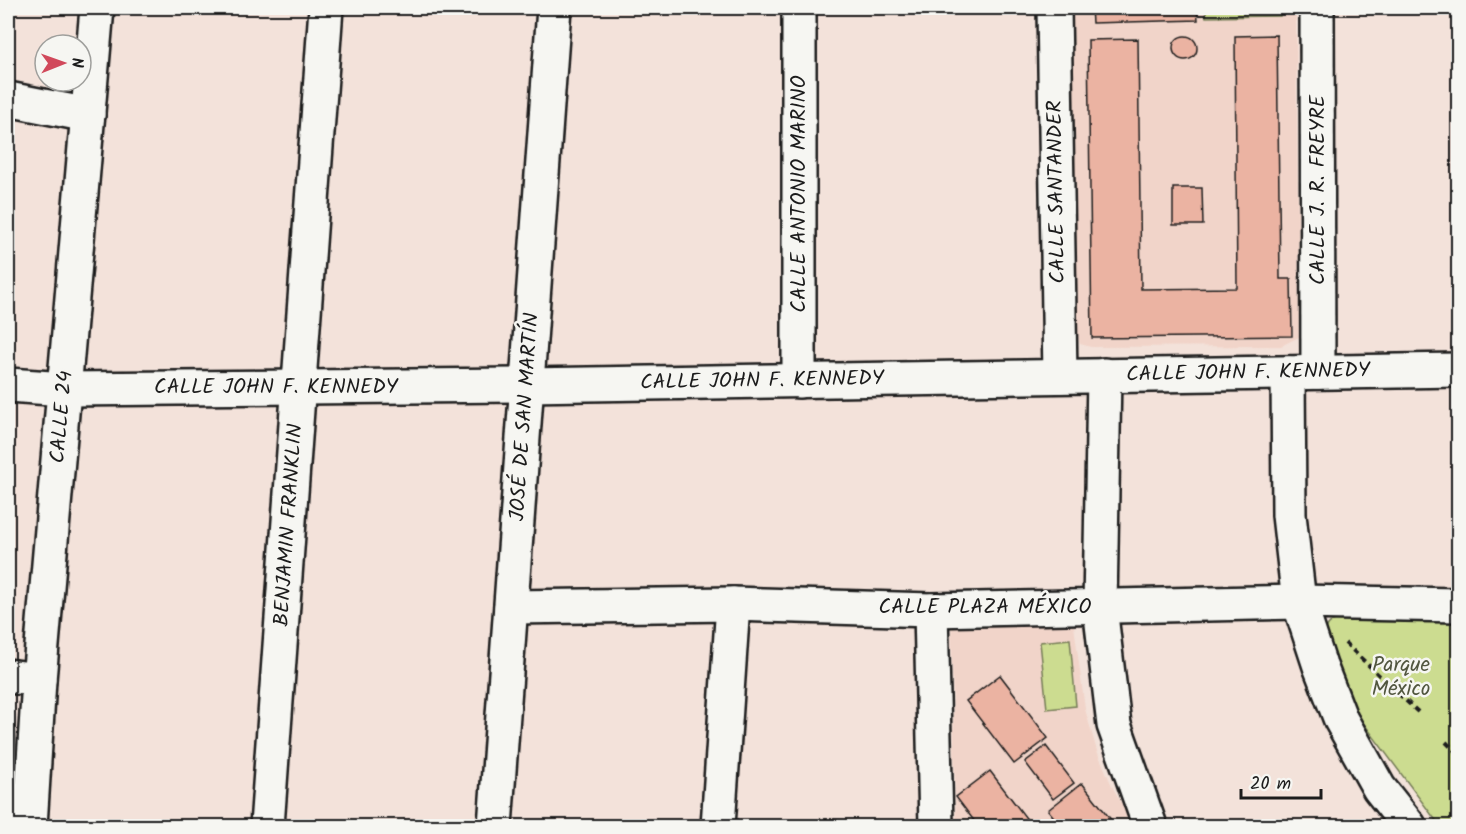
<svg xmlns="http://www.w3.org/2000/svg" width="1466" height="834" font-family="Kalam,sans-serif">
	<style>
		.built { fill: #f1d4c9 }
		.green { fill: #ccdc90; stroke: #747c56; stroke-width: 1.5 }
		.building { fill: #ebb3a2; stroke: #1c1c1c; stroke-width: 1.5 }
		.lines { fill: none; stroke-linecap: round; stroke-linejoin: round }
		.minor-casing { stroke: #1c1c1c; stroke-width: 38 }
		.path { stroke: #1c1c1c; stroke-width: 4; stroke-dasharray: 6 4.5; stroke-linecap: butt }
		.minor { stroke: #f6f6f2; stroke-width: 33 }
		.labels { text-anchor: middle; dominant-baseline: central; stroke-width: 5; stroke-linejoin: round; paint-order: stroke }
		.street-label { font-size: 21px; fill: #1c1c1c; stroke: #f6f6f2 }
		.park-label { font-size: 21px; fill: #51563f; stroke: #f6f6f2 }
	</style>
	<rect width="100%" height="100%" fill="#f3e2da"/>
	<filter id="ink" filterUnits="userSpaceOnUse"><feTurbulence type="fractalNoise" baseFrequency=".0167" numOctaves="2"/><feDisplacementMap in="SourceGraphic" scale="12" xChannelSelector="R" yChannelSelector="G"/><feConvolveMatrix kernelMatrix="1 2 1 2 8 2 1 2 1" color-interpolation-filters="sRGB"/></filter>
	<g filter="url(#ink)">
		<g class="built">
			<path d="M1073,8H1296L1299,337L1281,346L1091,347L1080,344L1076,331Z"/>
			<path d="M951,616L1073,618L1085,709L1097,751L1112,786L1134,826H956Z"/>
		</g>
		<g class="green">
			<path d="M1206,8H1280V16L1206,17Z"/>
			<path d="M1340,619L1458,620V826H1440L1353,709L1325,633C1327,624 1330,621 1340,619Z"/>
			<path d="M1070,639L1076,706L1047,709L1040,642Z"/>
		</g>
		<g class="building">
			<path d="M1091,8H1197L1198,20L1092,23Z"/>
			<path d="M1277,35L1280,279H1291L1292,336L1092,338L1088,40L1138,39L1141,289L1237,288L1235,36Z"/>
			<circle cx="1185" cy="48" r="12"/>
			<path d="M1173,188H1202L1203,225H1173Z"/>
			<path d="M1000,675L1048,738L1014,764L966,701Z"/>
			<path d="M1046,746L1074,783L1053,799L1025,762Z"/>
			<path d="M990,771L1032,826H978L956,797Z"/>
			<path d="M1082,783L1116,826H1061L1048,810Z"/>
		</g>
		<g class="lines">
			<g class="minor-casing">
				<g id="minor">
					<path d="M1054,8L1060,376"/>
					<path d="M1317,8L1318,372"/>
					<path d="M8,99L88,115"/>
					<path d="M1288,373L1289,515L1299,602L1320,666L1341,720L1379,788L1409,826"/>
					<path d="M1104,375L1100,607L1114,725L1150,826"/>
					<path d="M799,381V8"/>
					<path d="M8,385L65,389L527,385L1458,370"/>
					<path d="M511,607L733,604L931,610L1299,602L1458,605"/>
					<path d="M931,610L936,826"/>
					<path d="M8,676L39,680"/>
					<path d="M30,826L39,680L97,8"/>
					<path d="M267,826L326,8"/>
					<path d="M495,826L554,8"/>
					<path d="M718,826L733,604"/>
				</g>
			</g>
			<g class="path">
				<path d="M1345,643L1419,713"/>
				<path d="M1446,742L1458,754"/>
			</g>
			<use href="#minor" class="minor"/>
		</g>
	</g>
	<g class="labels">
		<g class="street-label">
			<text transform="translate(1318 190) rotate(-90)">CALLE J. R. FREYRE</text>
			<text transform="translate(1057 192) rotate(-91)">CALLE SANTANDER</text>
			<text transform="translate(799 194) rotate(-90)">CALLE ANTONIO MARINO</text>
			<text transform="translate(1248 373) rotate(-1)">CALLE JOHN F. KENNEDY</text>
			<text transform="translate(762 381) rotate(-1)">CALLE JOHN F. KENNEDY</text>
			<text x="276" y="387">CALLE JOHN F. KENNEDY</text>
			<text transform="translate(62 417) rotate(-85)">CALLE 24</text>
			<text transform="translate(525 417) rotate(-86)">JOSÉ DE SAN MARTÍN</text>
			<text transform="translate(289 525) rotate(-86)">BENJAMIN FRANKLIN</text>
			<text x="985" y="607">CALLE PLAZA MÉXICO</text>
		</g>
		<g class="park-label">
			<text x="1401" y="665">Parque<tspan x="1401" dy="24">México</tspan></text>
		</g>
	</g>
	<rect width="1466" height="834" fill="none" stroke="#f6f6f2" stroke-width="30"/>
	<rect x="15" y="15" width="1436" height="804" fill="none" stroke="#1c1c1c" stroke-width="2" filter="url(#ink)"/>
	<g transform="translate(63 63) rotate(89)"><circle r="28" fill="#f6f6f2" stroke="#9f9f9c" stroke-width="1.5"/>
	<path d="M0-4.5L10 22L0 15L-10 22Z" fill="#d1495b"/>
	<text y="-9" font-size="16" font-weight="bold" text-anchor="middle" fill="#1c1c1c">N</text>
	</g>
	<path d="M1241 789v9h80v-9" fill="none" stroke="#1c1c1c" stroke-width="3"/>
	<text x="1250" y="789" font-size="18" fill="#1c1c1c" stroke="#f6f6f2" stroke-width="4.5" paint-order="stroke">20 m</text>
</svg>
